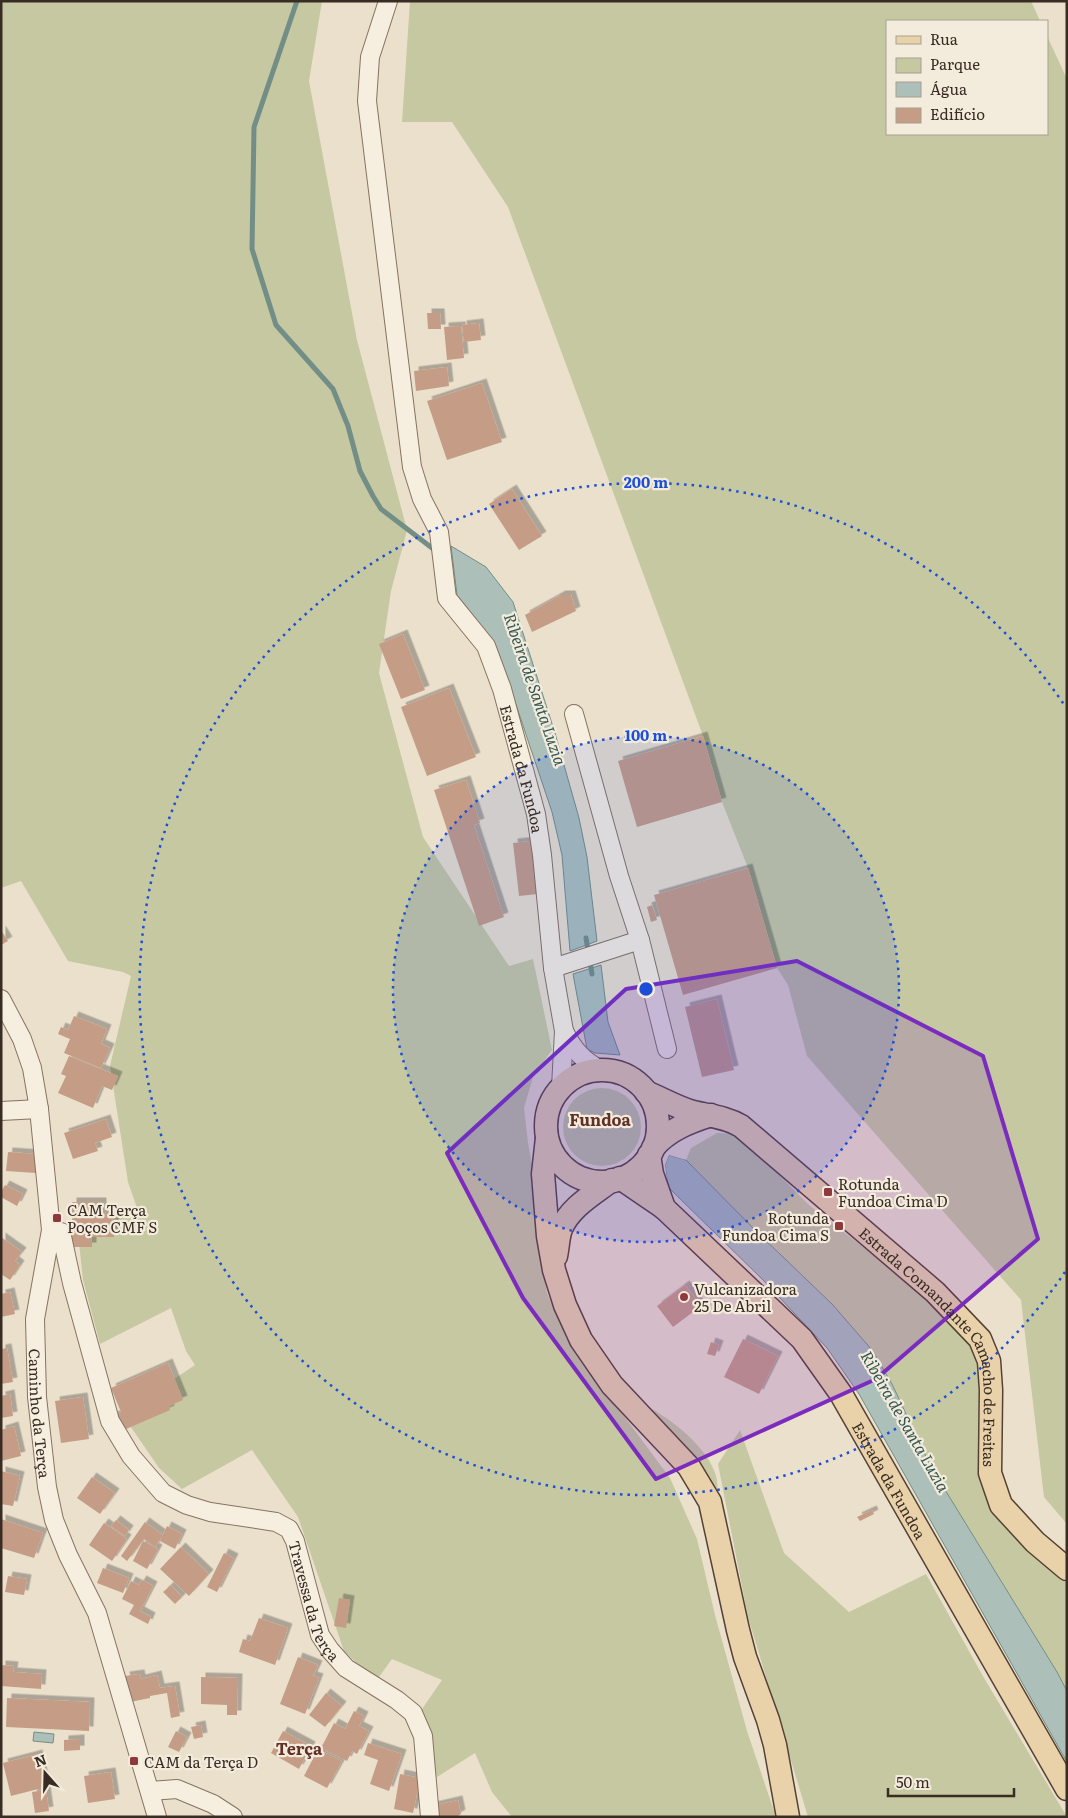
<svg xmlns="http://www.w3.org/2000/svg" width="1068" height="1818" font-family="Literata,serif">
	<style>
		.green { fill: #c5c8a1 }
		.water { fill: #acc0b9; stroke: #738e86 }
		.pier { fill: #ebe0cc }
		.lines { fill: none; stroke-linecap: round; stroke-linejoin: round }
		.stream { stroke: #738e86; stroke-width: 5 }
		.building { fill: #c59d86; filter: url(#shadow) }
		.minor-casing { stroke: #867361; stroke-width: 20 }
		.major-casing { stroke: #554235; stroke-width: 25 }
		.minor { stroke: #f6eedf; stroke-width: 18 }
		.major { stroke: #e9d2a9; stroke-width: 22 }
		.marked { fill: #7b2cbf; fill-opacity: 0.2; stroke: #7b2cbf; stroke-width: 4; stroke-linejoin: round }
		.ring { fill: none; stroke: #1d4ed8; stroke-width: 2.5; stroke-dasharray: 2.5 5 }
		.poi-dot { fill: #8f383d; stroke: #f3ebdb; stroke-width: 2 }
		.labels { text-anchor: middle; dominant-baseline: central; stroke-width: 4.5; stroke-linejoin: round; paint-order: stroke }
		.street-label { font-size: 15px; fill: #392c23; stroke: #f3ebdb }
		.poi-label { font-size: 15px; fill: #392c23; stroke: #f3ebdb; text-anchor: start }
		.water-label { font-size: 16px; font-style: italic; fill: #345753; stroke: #f3ebdb }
		.neighbourhood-label { font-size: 16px; font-weight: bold; fill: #613027; stroke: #f3ebdb }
		.centre { fill: #1d4ed8; stroke: #f3ebdb; stroke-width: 2.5 }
		.ring-label { font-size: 15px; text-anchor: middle; font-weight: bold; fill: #1d4ed8; stroke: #f3ebdb; stroke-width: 4.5; stroke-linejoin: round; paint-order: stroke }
	</style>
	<defs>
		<filter id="shadow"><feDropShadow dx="4.5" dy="-4.5" stdDeviation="0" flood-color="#0004"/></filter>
	</defs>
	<rect width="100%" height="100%" fill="#ebe0cc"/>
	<g class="green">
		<path d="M1,1H322L309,81L357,340L407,530L391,591L379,673L423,837L509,966L533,959L552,1050L533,1077L524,1108L528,1143L537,1193V1242L547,1293L566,1338L670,1478L697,1539L715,1615L747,1731L776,1817H512L492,1792L475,1753L437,1777L420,1712L442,1680L392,1659L376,1681L344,1651L298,1517L252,1450L182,1489L159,1468L122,1414L195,1365L186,1351L171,1308L100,1344L83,1280L78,1233L137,1208L128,1182L110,1066L131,976L123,972L68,961L21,881L1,888Z"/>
		<path d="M410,1H1031L1040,21H887V134H1047V36L1067,79V1524L1044,1497L1021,1300L807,1056L788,985L777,968L748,868L722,802L703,736L508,207L452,122H402Z"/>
		<circle cx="602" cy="1127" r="39"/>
		<path d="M717,1133L738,1134L809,1205L904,1279L982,1352L979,1404L981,1474L1012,1532L1067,1584V1691L931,1467L892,1384L872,1350L832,1304L758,1233L686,1160L691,1148Z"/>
		<path d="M646,1406C673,1419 724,1459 717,1493L708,1475L687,1448Z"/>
		<path d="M740,1430L784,1553L849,1612L926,1574L984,1678L1067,1817H808L748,1617L718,1464Z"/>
	</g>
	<g class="water">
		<path d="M451,546L486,567L513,602L555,733L579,818L587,857L597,941L573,950L570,951L562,855L552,812L499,654L493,640L457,595Z"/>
		<path d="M601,965L608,1022L620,1055L595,1053L587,1049L573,974Z"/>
		<path d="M669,1155L686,1160L758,1233L832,1304L872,1350L892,1384L931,1467L1057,1672L1067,1691V1762L859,1394L827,1348L762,1279L668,1187L665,1165Z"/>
		<path d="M34,1732L54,1734L53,1743L33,1741Z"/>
	</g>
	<path class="pier" d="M669,1152L683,1157L686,1160L669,1155L665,1165L668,1187L663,1173L662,1165L667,1153Z"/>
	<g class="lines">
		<g class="stream">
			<path d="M297,1L254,127L252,249L276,325L333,389L348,426L360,471L373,496L381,509L436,551"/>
			<path d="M586,938L592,974"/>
		</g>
	</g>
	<g class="building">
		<path d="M427,313H440L441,329H428Z"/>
		<path d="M479,323L481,340L464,342L462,325Z"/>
		<path d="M461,326L464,358L447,360L444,327Z"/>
		<path d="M447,367L449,386L416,391L414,371Z"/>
		<path d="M482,383L502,442L447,460L427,401Z"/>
		<path d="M512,489L542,536L519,550L489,504Z"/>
		<path d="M561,595H571L576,611L532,632L525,615Z"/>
		<path d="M403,634L425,690L401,699L379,644Z"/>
		<path d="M449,688L476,757L427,776L401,707Z"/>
		<path d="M703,736L722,802L637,827L618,761Z"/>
		<path d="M466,780L480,823L474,825L504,917L479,926L434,790Z"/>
		<path d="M532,841L538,894L519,896L513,843Z"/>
		<path d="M748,868L777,968L683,995L654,895Z"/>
		<path d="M652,905L657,920L651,922L647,907Z"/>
		<path d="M1,930L8,941L1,945Z"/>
		<path d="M717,999L734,1070L702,1077L685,1007Z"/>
		<path d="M74,1016L107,1029L101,1044L110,1048L101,1068L64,1053L70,1039L58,1034L61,1027L68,1030Z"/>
		<path d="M69,1056L118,1076L112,1090L102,1086L93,1108L58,1093L66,1076L61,1074Z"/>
		<path d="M106,1119L112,1137L95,1143L98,1151L73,1159L64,1133Z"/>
		<path d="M8,1152L37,1154L36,1173L6,1171Z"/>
		<path d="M5,1185L23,1194L17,1206L1,1197V1192Z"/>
		<path d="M72,1202H102V1213H115L114,1237H92V1247H72Z"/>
		<path d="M1,1237L22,1252L15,1261L20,1265L10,1280L1,1274Z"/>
		<path d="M685,1285L701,1306L673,1327L657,1306Z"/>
		<path d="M10,1292L15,1314L1,1317V1294Z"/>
		<path d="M743,1339L778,1356L759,1394L724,1377Z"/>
		<path d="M711,1342L719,1345L715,1356L707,1354Z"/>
		<path d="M7,1348L13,1382L1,1384V1349Z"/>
		<path d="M168,1363L183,1400L169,1406L170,1410L117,1433L111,1417L121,1412L111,1388Z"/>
		<path d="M10,1394L13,1416L1,1418V1396Z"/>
		<path d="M83,1397L89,1439L61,1443L55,1401Z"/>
		<path d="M14,1426L21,1456L1,1461V1430Z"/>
		<path d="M1,1471L20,1476L13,1506L1,1504Z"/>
		<path d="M92,1477L115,1493L100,1514L77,1498Z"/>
		<path d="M872,1510L874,1514L860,1521L857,1517Z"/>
		<path d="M1,1519L43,1533L34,1558L1,1548Z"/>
		<path d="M116,1520L129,1530L125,1536L111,1526Z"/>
		<path d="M145,1522L163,1535L155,1547L144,1539L127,1561L121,1556Z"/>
		<path d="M104,1523L127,1539L112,1561L89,1545Z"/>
		<path d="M167,1526L182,1534L175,1549L160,1541Z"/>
		<path d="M143,1541L158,1549L147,1569L133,1561Z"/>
		<path d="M181,1547L209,1574L189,1596L160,1569Z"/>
		<path d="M224,1553L234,1558L217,1592L207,1587Z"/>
		<path d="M103,1568L129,1578L123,1593L97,1583Z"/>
		<path d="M8,1576L27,1579L24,1595L5,1592Z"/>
		<path d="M142,1580L153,1586L140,1611L151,1617L148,1624L129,1614L134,1605L122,1599L131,1581L139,1585Z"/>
		<path d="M171,1585L182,1597L175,1604L163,1592Z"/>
		<path d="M339,1598L350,1600L346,1628L334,1626Z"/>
		<path d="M259,1618L288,1628L275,1665L239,1652L243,1639L250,1641Z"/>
		<path d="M298,1657L318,1665L313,1676L319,1678L305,1714L280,1704Z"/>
		<path d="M1,1665L14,1666L13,1672L42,1674L41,1689L1,1686Z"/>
		<path d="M140,1674L141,1679L157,1675L160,1688L175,1686L180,1716L171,1718L167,1693L150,1696V1698L130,1702L125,1676Z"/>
		<path d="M201,1677L238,1678L237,1715H227V1705L201,1704Z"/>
		<path d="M326,1693L342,1706L325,1727L309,1715Z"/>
		<path d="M7,1698L90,1702L89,1731L6,1727Z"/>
		<path d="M354,1711L364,1716L359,1726L369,1731L357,1754L352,1751L347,1761L321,1748L334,1723L345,1729Z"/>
		<path d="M201,1725L203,1737L194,1739L191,1727Z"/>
		<path d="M176,1731L187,1737L179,1752L168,1747Z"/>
		<path d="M283,1731L311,1746L299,1769L271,1753Z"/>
		<path d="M80,1739V1750L64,1751V1740Z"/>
		<path d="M368,1743L402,1754L389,1791L370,1784L378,1760L364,1755Z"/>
		<path d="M318,1749L342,1761L327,1788L304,1776Z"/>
		<path d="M38,1754L46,1787L11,1796L3,1763Z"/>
		<path d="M111,1772L115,1799L88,1803L84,1776Z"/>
		<path d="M400,1774L420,1778L413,1813L394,1809Z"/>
		<path d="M46,1790L49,1811L35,1813L32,1792Z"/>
		<path d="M458,1800L461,1814L456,1817H434L432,1806Z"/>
	</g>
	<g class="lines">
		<g class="minor-casing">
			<g id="minor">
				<path id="s1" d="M388,1L370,57L367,101L412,467L422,499L439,532L447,598L486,646L502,689L536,814L542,855L553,968L564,1031L561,1087"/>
				<path d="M574,714L619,876L640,940L667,1049"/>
				<path d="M553,968L640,940"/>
				<path id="s2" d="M1,999L22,1039L32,1068L39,1109L51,1230L35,1319L37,1397L47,1487L54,1520L68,1555L97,1613L157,1817"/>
				<path d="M564,1031C573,1049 583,1061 601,1070"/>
				<path d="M1,1111L39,1109"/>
				<path id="s3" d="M51,1230L61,1232L72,1283L110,1421L131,1456L163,1493L187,1505L210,1512L276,1522L289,1529L295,1541L320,1635L330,1650L346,1668L397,1700L413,1713L423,1736L430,1817"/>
				<path d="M150,1791L177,1789L213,1804L233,1817"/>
			</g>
		</g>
		<g class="major-casing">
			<g id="major">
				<circle cx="602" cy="1126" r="56"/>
				<path id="s4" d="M646,1092C661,1098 676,1107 693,1112C710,1116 726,1117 741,1126L935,1292L980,1339L989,1361L991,1390L990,1473L1001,1505L1035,1542L1067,1569"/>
				<path d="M547,1138L543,1174L548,1236L554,1270L565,1305L581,1340L612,1385L689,1467L710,1502L738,1630L745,1657L768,1720L775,1745L788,1817"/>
				<path d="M653,1148C668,1130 689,1122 711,1115"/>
				<path d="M649,1155L652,1174L664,1208"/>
				<path id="s5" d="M620,1178L664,1208L802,1339L841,1394L1067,1789"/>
				<path d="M556,1256C558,1247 558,1237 561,1229C570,1207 594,1194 612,1180"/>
			</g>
		</g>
		<use href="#minor" class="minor"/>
		<use href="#major" class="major"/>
	</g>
	<path class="marked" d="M797,961L983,1056L1038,1239L876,1379L656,1479L523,1298L447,1153L626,989Z"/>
	<circle cx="646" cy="989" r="253" fill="#1d4ed8" fill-opacity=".12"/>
	<g class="ring">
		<circle cx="646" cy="989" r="253"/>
		<path d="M1065 1272A506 506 0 1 1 1065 706"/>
	</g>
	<g class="poi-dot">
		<rect x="823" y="1187" width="10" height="10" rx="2.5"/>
		<rect x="52" y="1213" width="10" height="10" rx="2.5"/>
		<rect x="834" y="1221" width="10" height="10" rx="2.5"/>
		<circle cx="684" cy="1297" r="5"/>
		<rect x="129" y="1756" width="10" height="10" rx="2.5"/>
	</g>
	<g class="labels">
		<g class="street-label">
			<text stroke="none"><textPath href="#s1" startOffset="799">Estrada da Fundoa</textPath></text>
			<text stroke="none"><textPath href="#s4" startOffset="406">Estrada Comandante Camacho de Freitas</textPath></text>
			<text stroke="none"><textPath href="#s2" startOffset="424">Caminho da Terça</textPath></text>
			<text stroke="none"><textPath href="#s5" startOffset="410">Estrada da Fundoa</textPath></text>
			<text stroke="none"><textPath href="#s3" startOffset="504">Travessa da Terça</textPath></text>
		</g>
		<g class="poi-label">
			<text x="838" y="1183">Rotunda<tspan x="838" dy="17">Fundoa Cima D</tspan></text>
			<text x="67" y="1209">CAM Terça<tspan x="67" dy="17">Poços CMF S</tspan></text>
			<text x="829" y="1217" text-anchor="end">Rotunda<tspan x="829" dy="17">Fundoa Cima S</tspan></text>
			<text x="694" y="1288">Vulcanizadora<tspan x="694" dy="17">25 De Abril</tspan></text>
			<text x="144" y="1761">CAM da Terça D</text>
		</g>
		<g class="water-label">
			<text transform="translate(536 689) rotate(71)">Ribeira de Santa Luzia</text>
			<text transform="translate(906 1421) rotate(60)">Ribeira de Santa Luzia</text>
		</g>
		<g class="neighbourhood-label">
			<text x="600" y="1119">Fundoa</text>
			<text x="299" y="1748">Terça</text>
		</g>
	</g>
	<circle cx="646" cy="989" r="8" class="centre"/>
	<g class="ring-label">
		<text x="646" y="488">200 m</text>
		<text x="646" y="741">100 m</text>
	</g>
	<rect width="1068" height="1818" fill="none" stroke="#392c23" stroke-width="5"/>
	<rect x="886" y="20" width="162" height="115" fill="#f3ebdb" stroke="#a99f91"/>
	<rect x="896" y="36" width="25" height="8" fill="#e9d2a9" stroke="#a99f91"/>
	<text x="930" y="45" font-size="15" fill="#392c23">Rua</text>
	<rect x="896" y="58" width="25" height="15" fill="#c5c8a1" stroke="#a99f91"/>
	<text x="930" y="70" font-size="15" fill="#392c23">Parque</text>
	<rect x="896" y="82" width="25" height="15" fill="#acc0b9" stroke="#a99f91"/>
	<text x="930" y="95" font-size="15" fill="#392c23">Água</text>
	<rect x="896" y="108" width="25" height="15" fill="#c59d86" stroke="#a99f91"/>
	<text x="930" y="120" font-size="15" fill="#392c23">Edifício</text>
	<g transform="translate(45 1773) rotate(340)" stroke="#f3ebdb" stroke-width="4" paint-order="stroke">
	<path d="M0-4L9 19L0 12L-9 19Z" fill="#392c23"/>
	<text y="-8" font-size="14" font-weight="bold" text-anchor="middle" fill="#392c23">N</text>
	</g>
	<path d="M888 1788v8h126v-8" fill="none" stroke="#392c23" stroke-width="2.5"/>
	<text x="896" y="1788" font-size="15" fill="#392c23" stroke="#f3ebdb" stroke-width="4" paint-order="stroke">50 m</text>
</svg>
